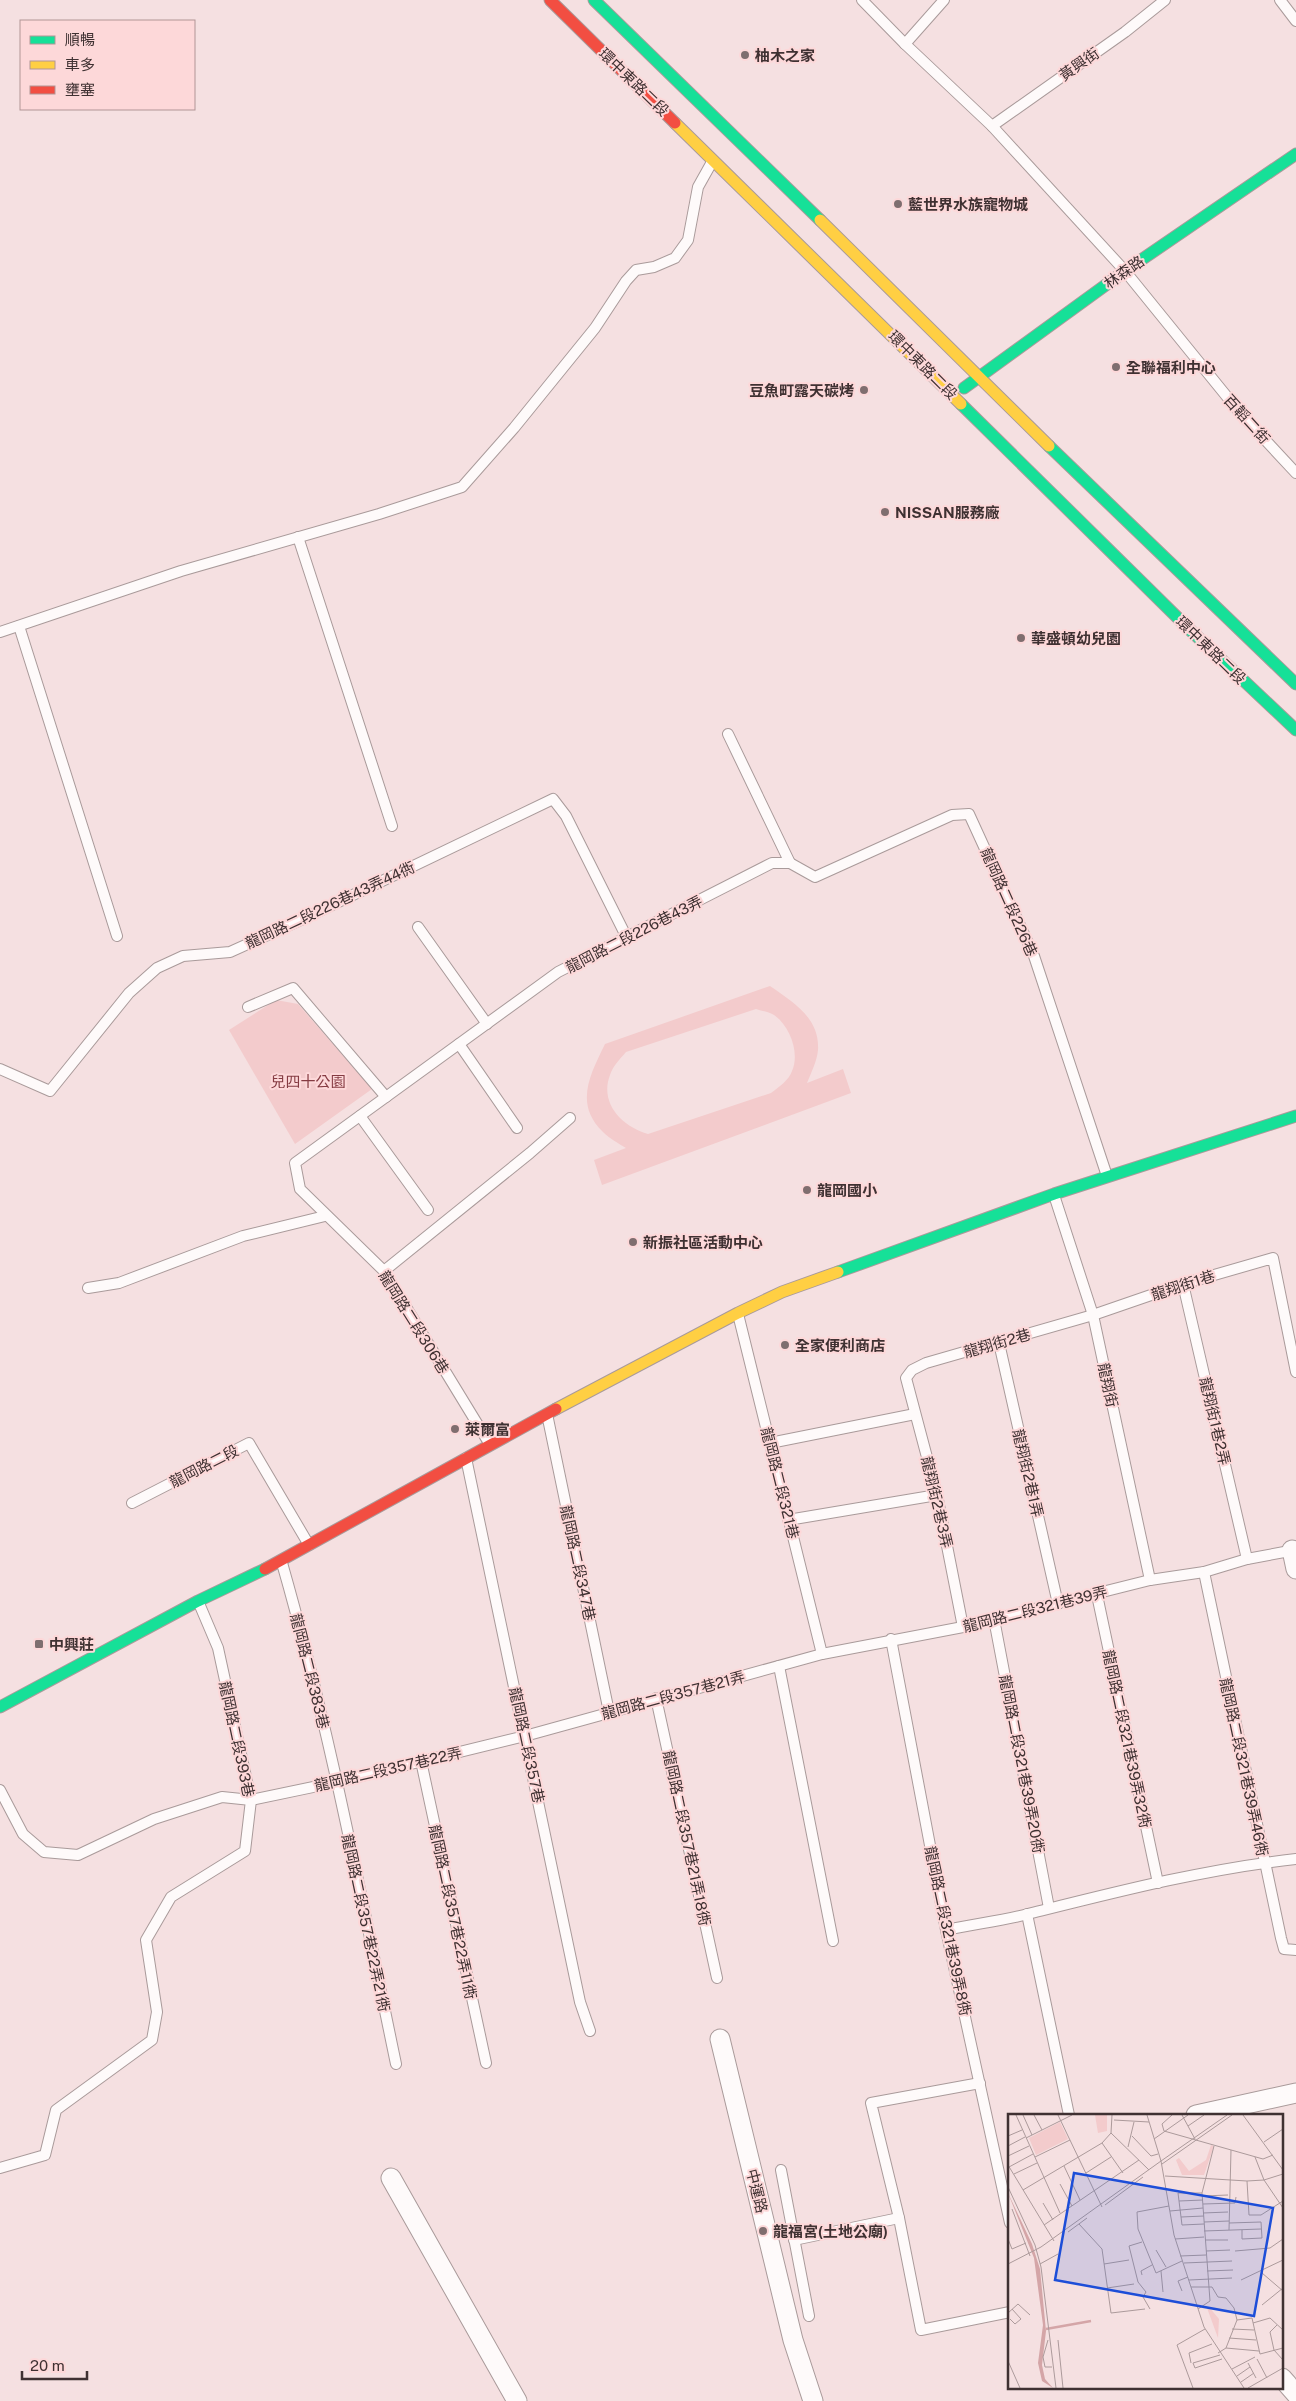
<svg xmlns="http://www.w3.org/2000/svg" width="1296" height="2401" font-family="'Public Sans','Noto Sans TC',sans-serif">
	<style>
		.green { fill: #f3cbcc; fill-rule: evenodd }
		.lines { fill: none; stroke-linecap: round; stroke-linejoin: round }
		.lane-casing { stroke: #a99a9a; stroke-width: 12 }
		.street-casing { stroke: #a99a9a; stroke-width: 21 }
		.fast-casing { stroke: #a99a9a; stroke-width: 13 }
		.slow-casing { stroke: #a99a9a; stroke-width: 13 }
		.jam-casing { stroke: #a99a9a; stroke-width: 13 }
		.lane { stroke: #fefafa; stroke-width: 10 }
		.street { stroke: #fefafa; stroke-width: 19 }
		.fast { stroke: #16e098; stroke-width: 11 }
		.slow { stroke: #ffcf43; stroke-width: 11 }
		.jam { stroke: #f24e42; stroke-width: 11 }
		.poi-dot { fill: #7f6e6f; stroke: #fdd8d9; stroke-width: 2 }
		.labels { text-anchor: middle; dominant-baseline: central; stroke-width: 4; stroke-linejoin: round; paint-order: stroke }
		.poi-label { font-size: 15px; font-weight: bold; fill: #3f3132; stroke: #fdd8d9; text-anchor: start }
		.street-label { font-size: 15px; fill: #3f3132; stroke: #fdd8d9 }
		.park-label { font-size: 15px; fill: #853b42; stroke: #fdd8d9 }
		.inset-river { fill: none; stroke: #d4a5a7; stroke-width: 2.5 }
		.inset-road { fill: none; stroke: #ac9a9b; stroke-width: 1 }
		.view { fill: #1d4ed8; fill-opacity: 0.15; stroke: #1d4ed8; stroke-width: 2.5 }
		.inset-edge { fill: none; stroke: #3f3132; stroke-width: 2.5 }
	</style>
	<rect width="100%" height="100%" fill="#f5e0e1"/>
	<g class="green">
		<path d="M770,986C793,1002 820,1018 818,1050C817,1061 811,1073 807,1083L843,1069L851,1093L602,1185L594,1160L626,1148C618,1143 610,1139 603,1132C574,1104 590,1075 605,1044ZM756,1009C762,1011 770,1012 774,1015C790,1026 800,1053 792,1071C789,1080 779,1087 771,1093L648,1134C623,1127 599,1104 610,1075C613,1066 620,1059 626,1052Z"/>
		<path d="M276,1000L298,1004L372,1089L295,1144L229,1030Z"/>
	</g>
	<g class="lines">
		<g class="lane-casing">
			<g id="lane">
				<path d="M862,0L905,44L992,126L1125,271L1241,414L1296,473"/>
				<path d="M1280,0L1296,21"/>
				<path d="M905,44L944,0"/>
				<path d="M992,126L1125,32L1165,0"/>
				<path d="M298,537L392,826"/>
				<path d="M19,626L117,936"/>
				<path d="M0,632L181,571L379,514L462,487L514,428L595,328L626,281L636,270L654,267L675,258L688,240L698,187L712,162"/>
				<path d="M728,734L790,863"/>
				<path d="M418,927L487,1024"/>
				<path d="M248,1007L293,988L386,1097"/>
				<path d="M459,1044L517,1128"/>
				<path d="M0,1069L50,1091L129,993L157,968L183,956L230,952L305,918L553,799L566,816L627,938"/>
				<path d="M360,1116L428,1210"/>
				<path d="M1054,1195L1093,1315L1150,1580"/>
				<path d="M384,1271L530,1153L570,1118"/>
				<path d="M1183,1284L1247,1559"/>
				<path d="M88,1288L119,1283L243,1236L325,1216"/>
				<path d="M738,1314L822,1654"/>
				<path d="M999,1343L1058,1604"/>
				<path d="M547,1414L609,1712"/>
				<path d="M489,1443L384,1271L300,1189L295,1163L558,972L772,863H790L815,877L952,815L969,814L1034,956L1107,1176"/>
				<path d="M770,1443L915,1414"/>
				<path d="M466,1458L580,2002L590,2031"/>
				<path d="M132,1503L249,1443L309,1545"/>
				<path d="M788,1520L937,1495"/>
				<path d="M282,1563C329,1727 361,1896 396,2064"/>
				<path d="M1204,1572L1281,1938L1284,1949L1296,1950"/>
				<path d="M1097,1595L1158,1883"/>
				<path d="M994,1619L1049,1908"/>
				<path d="M963,1627L937,1495L906,1378L912,1370L926,1363L1093,1315L1183,1284L1273,1258L1296,1372"/>
				<path d="M891,1639L946,1930L1010,2223"/>
				<path d="M779,1666L833,1941"/>
				<path d="M656,1698L717,1978"/>
				<path d="M421,1761L486,2063"/>
				<path d="M0,1790L23,1834L44,1852L78,1855L154,1819L222,1797L251,1800L337,1782L525,1736L822,1654L963,1627L1150,1580L1204,1572L1247,1559L1295,1550"/>
				<path d="M1027,1914L1069,2115"/>
				<path d="M946,1930C973,1924 1001,1921 1028,1914C1116,1892 1205,1869 1296,1859"/>
				<path d="M980,2083L871,2103L899,2218L921,2330L1010,2312"/>
				<path d="M0,2168L45,2155L56,2110L152,2040L157,2012L146,1940L171,1897L245,1851L251,1800L218,1648L198,1601"/>
				<path d="M781,2170L809,2316"/>
				<path d="M794,2240L899,2218"/>
			</g>
		</g>
		<g class="street-casing">
			<g id="street">
				<path d="M1292,1550L1296,1569"/>
				<path d="M720,2039L793,2340L813,2401"/>
				<path d="M1196,2115L1296,2093"/>
				<path d="M391,2178L517,2401"/>
				<path d="M1282,2378L1296,2394"/>
			</g>
		</g>
		<g class="fast-casing">
			<g id="fast">
				<path d="M594,0L820,220"/>
				<path d="M964,388L1125,271L1296,154"/>
				<path d="M961,404L1187,627L1296,730"/>
				<path d="M1049,446L1296,684"/>
				<path d="M838,1272L1054,1194L1296,1116"/>
				<path d="M0,1707L198,1601L265,1569"/>
			</g>
		</g>
		<g class="slow-casing">
			<g id="slow">
				<path d="M675,123L961,404"/>
				<path d="M820,220L1049,446"/>
				<path d="M556,1409L738,1313L782,1292L838,1272"/>
			</g>
		</g>
		<g class="jam-casing">
			<g id="jam">
				<path d="M550,0L675,123"/>
				<path d="M265,1569L556,1409"/>
			</g>
		</g>
		<use href="#lane" class="lane"/>
		<use href="#street" class="street"/>
		<use href="#fast" class="fast"/>
		<use href="#slow" class="slow"/>
		<use href="#jam" class="jam"/>
	</g>
	<g class="poi-dot">
		<circle cx="745" cy="55" r="5"/>
		<circle cx="898" cy="204" r="5"/>
		<circle cx="1116" cy="367" r="5"/>
		<circle cx="864" cy="390" r="5"/>
		<circle cx="885" cy="512" r="5"/>
		<circle cx="1021" cy="638" r="5"/>
		<circle cx="807" cy="1190" r="5"/>
		<circle cx="633" cy="1242" r="5"/>
		<circle cx="785" cy="1345" r="5"/>
		<circle cx="455" cy="1429" r="5"/>
		<rect x="34" y="1639" width="10" height="10" rx="2.5"/>
		<circle cx="763" cy="2231" r="5"/>
	</g>
	<g class="labels">
		<g class="poi-label">
			<text x="755" y="55">柚木之家</text>
			<text x="908" y="204">藍世界水族寵物城</text>
			<text x="1126" y="367">全聯福利中心</text>
			<text x="854" y="390" text-anchor="end">豆魚町露天碳烤</text>
			<text x="895" y="512">NISSAN服務廠</text>
			<text x="1031" y="638">華盛頓幼兒園</text>
			<text x="817" y="1190">龍岡國小</text>
			<text x="643" y="1242">新振社區活動中心</text>
			<text x="795" y="1345">全家便利商店</text>
			<text x="465" y="1429">萊爾富</text>
			<text x="49" y="1644">中興莊</text>
			<text x="773" y="2231">龍福宮(土地公廟)</text>
		</g>
		<g class="street-label">
			<text transform="translate(1079 64) rotate(-35)">黃興街</text>
			<text transform="translate(634 82) rotate(44)">環中東路二段</text>
			<text transform="translate(1124 272) rotate(-35)">林森路</text>
			<text transform="translate(923 365) rotate(45)">環中東路二段</text>
			<text transform="translate(1247 419) rotate(48)">百韜二街</text>
			<text transform="translate(1211 650) rotate(44)">環中東路二段</text>
			<text transform="translate(1009 902) rotate(66)">龍岡路二段226巷</text>
			<text transform="translate(330 905) rotate(-25)">龍岡路二段226巷43弄44衖</text>
			<text transform="translate(634 934) rotate(-27)">龍岡路二段226巷43弄</text>
			<text transform="translate(1183 1285) rotate(-18)">龍翔街1巷</text>
			<text transform="translate(414 1322) rotate(58)">龍岡路二段306巷</text>
			<text transform="translate(997 1343) rotate(-16)">龍翔街2巷</text>
			<text transform="translate(1108 1385) rotate(78)">龍翔街</text>
			<text transform="translate(1215 1421) rotate(77)">龍翔街1巷2弄</text>
			<text transform="translate(204 1466) rotate(-27)">龍岡路二段</text>
			<text transform="translate(1028 1473) rotate(77)">龍翔街2巷1弄</text>
			<text transform="translate(780 1483) rotate(76)">龍岡路二段321巷</text>
			<text transform="translate(937 1502) rotate(77)">龍翔街2巷3弄</text>
			<text transform="translate(578 1563) rotate(78)">龍岡路二段347巷</text>
			<text transform="translate(1035 1609) rotate(-14)">龍岡路二段321巷39弄</text>
			<text transform="translate(310 1671) rotate(76)">龍岡路二段383巷</text>
			<text transform="translate(673 1695) rotate(-15)">龍岡路二段357巷21弄</text>
			<text transform="translate(237 1739) rotate(78)">龍岡路二段393巷</text>
			<text transform="translate(1127 1739) rotate(78)">龍岡路二段321巷39弄32衖</text>
			<text transform="translate(527 1745) rotate(78)">龍岡路二段357巷</text>
			<text transform="translate(1022 1764) rotate(79)">龍岡路二段321巷39弄20衖</text>
			<text transform="translate(1244 1767) rotate(78)">龍岡路二段321巷39弄46衖</text>
			<text transform="translate(388 1769) rotate(-13)">龍岡路二段357巷22弄</text>
			<text transform="translate(687 1838) rotate(78)">龍岡路二段357巷21弄18衖</text>
			<text transform="translate(453 1912) rotate(78)">龍岡路二段357巷22弄11衖</text>
			<text transform="translate(366 1923) rotate(78)">龍岡路二段357巷22弄21衖</text>
			<text transform="translate(948 1931) rotate(78)">龍岡路二段321巷39弄8衖</text>
			<text transform="translate(757 2191) rotate(76)">中運路</text>
		</g>
		<g class="park-label">
			<text x="308" y="1081">兒四十公園</text>
		</g>
	</g>
	<g transform="translate(1008 2114)">
		<rect width="275" height="275" fill="#f5e0e1"/>
		<path d="M87,1H99V17L90,19ZM52,8L60,25L28,41L21,24ZM203,31L206,32L196,61H174L168,46L171,44L181,57L198,46ZM201,193L211,205L210,224L199,194Z" fill="#f3cbcc"/>
		<path d="M0,79L24,130L32,155L38,217L34,251L37,265L45,274L34,267L30,249L35,211L26,144Z" fill="#d4a5a7"/>
		<path class="inset-river" d="M38,215L83,207"/>
		<path class="inset-road" d="M8,1L52,99M15,1L24,21M26,1L34,16M50,1L94,93M139,1L153,47L219,1M164,1L154,10L156,17L255,45L265,41M174,1L187,25M235,1L275,56M106,6L141,8M180,12L196,1M103,19L141,56M0,22L14,16M124,22L143,42L150,40M18,24L64,1M146,25L180,1M256,28L275,15M94,29L115,59M0,32L17,23M120,33L126,8M0,42L21,32M27,43L62,26M247,43L256,66L275,94M154,50L224,1M0,51L46,127M56,52L72,86M1,53L25,40M78,59L103,43M6,60L29,49M157,62L239,67L256,66L275,60M239,67L241,101H253L275,87M52,70L64,92M0,73L27,131L33,153L48,274M15,76L94,29L103,19L104,1M194,79L206,32M195,82L220,81M171,87L195,86M35,89L45,106M195,90L227,89L228,83M97,91L135,63M161,92L129,98L130,115L148,159L174,147M4,95L22,142M162,97L195,94M195,99L220,98M173,103L196,102M196,108L221,107M221,109L253,108L254,124L234,125V116M71,110L94,135L103,199L137,195M36,111L131,46M221,116L223,36M196,117L253,115M60,118L79,104M0,125L4,135L18,129M167,125L196,123M197,126H220M134,128L121,132L130,168L138,178L135,183L142,195M148,136L158,153M198,137L222,136M227,137L262,134L275,125M172,142L198,141M176,149L224,147M0,150L33,133L153,47L166,121L196,213L236,274M32,150L50,140M96,150L121,146M153,157L155,178M199,157L225,156M254,159L275,177M134,161L133,157L144,151M181,166L224,164M233,166L275,146M183,173H204L210,183L218,184L226,194L229,206M99,174L126,170M174,177L170,167L180,163M254,191L275,174M190,195L202,187L194,79H170L174,111L196,110M0,199L10,190L22,201M2,205L7,210L13,205L4,195M245,209L262,204L275,216M269,211L262,218L266,236L275,246M224,215L246,216M221,224L248,226M40,226L35,243L37,253H44M50,226L55,274M218,234L251,237M210,239L218,234L229,206L244,204L252,240L275,234M212,241L185,249L187,254L214,245M249,245L259,264M0,247L12,274M183,249L181,239L204,230M240,249L248,264M224,255L247,243M229,262L242,253M233,268L246,259M185,274L169,231L197,215M240,274L275,254"/>
		<path class="view" d="M66,59L265,94L246,202L47,166Z"/>
		<rect width="275" height="275" class="inset-edge"/>
	</g>
	<rect x="20" y="20" width="175" height="90" fill="#fdd8d9" stroke="#b19596"/>
	<rect x="30" y="36" width="25" height="8" fill="#16e098" stroke="#b19596"/>
	<text x="65" y="45" font-size="15" fill="#3f3132">順暢</text>
	<rect x="30" y="61" width="25" height="8" fill="#ffcf43" stroke="#b19596"/>
	<text x="65" y="70" font-size="15" fill="#3f3132">車多</text>
	<rect x="30" y="86" width="25" height="8" fill="#f24e42" stroke="#b19596"/>
	<text x="65" y="95" font-size="15" fill="#3f3132">壅塞</text>
	<path d="M22 2371v8h65v-8" fill="none" stroke="#3f3132" stroke-width="2.5"/>
	<text x="30" y="2371" font-size="15" fill="#3f3132" stroke="#fdd8d9" stroke-width="4" paint-order="stroke">20 m</text>
</svg>
